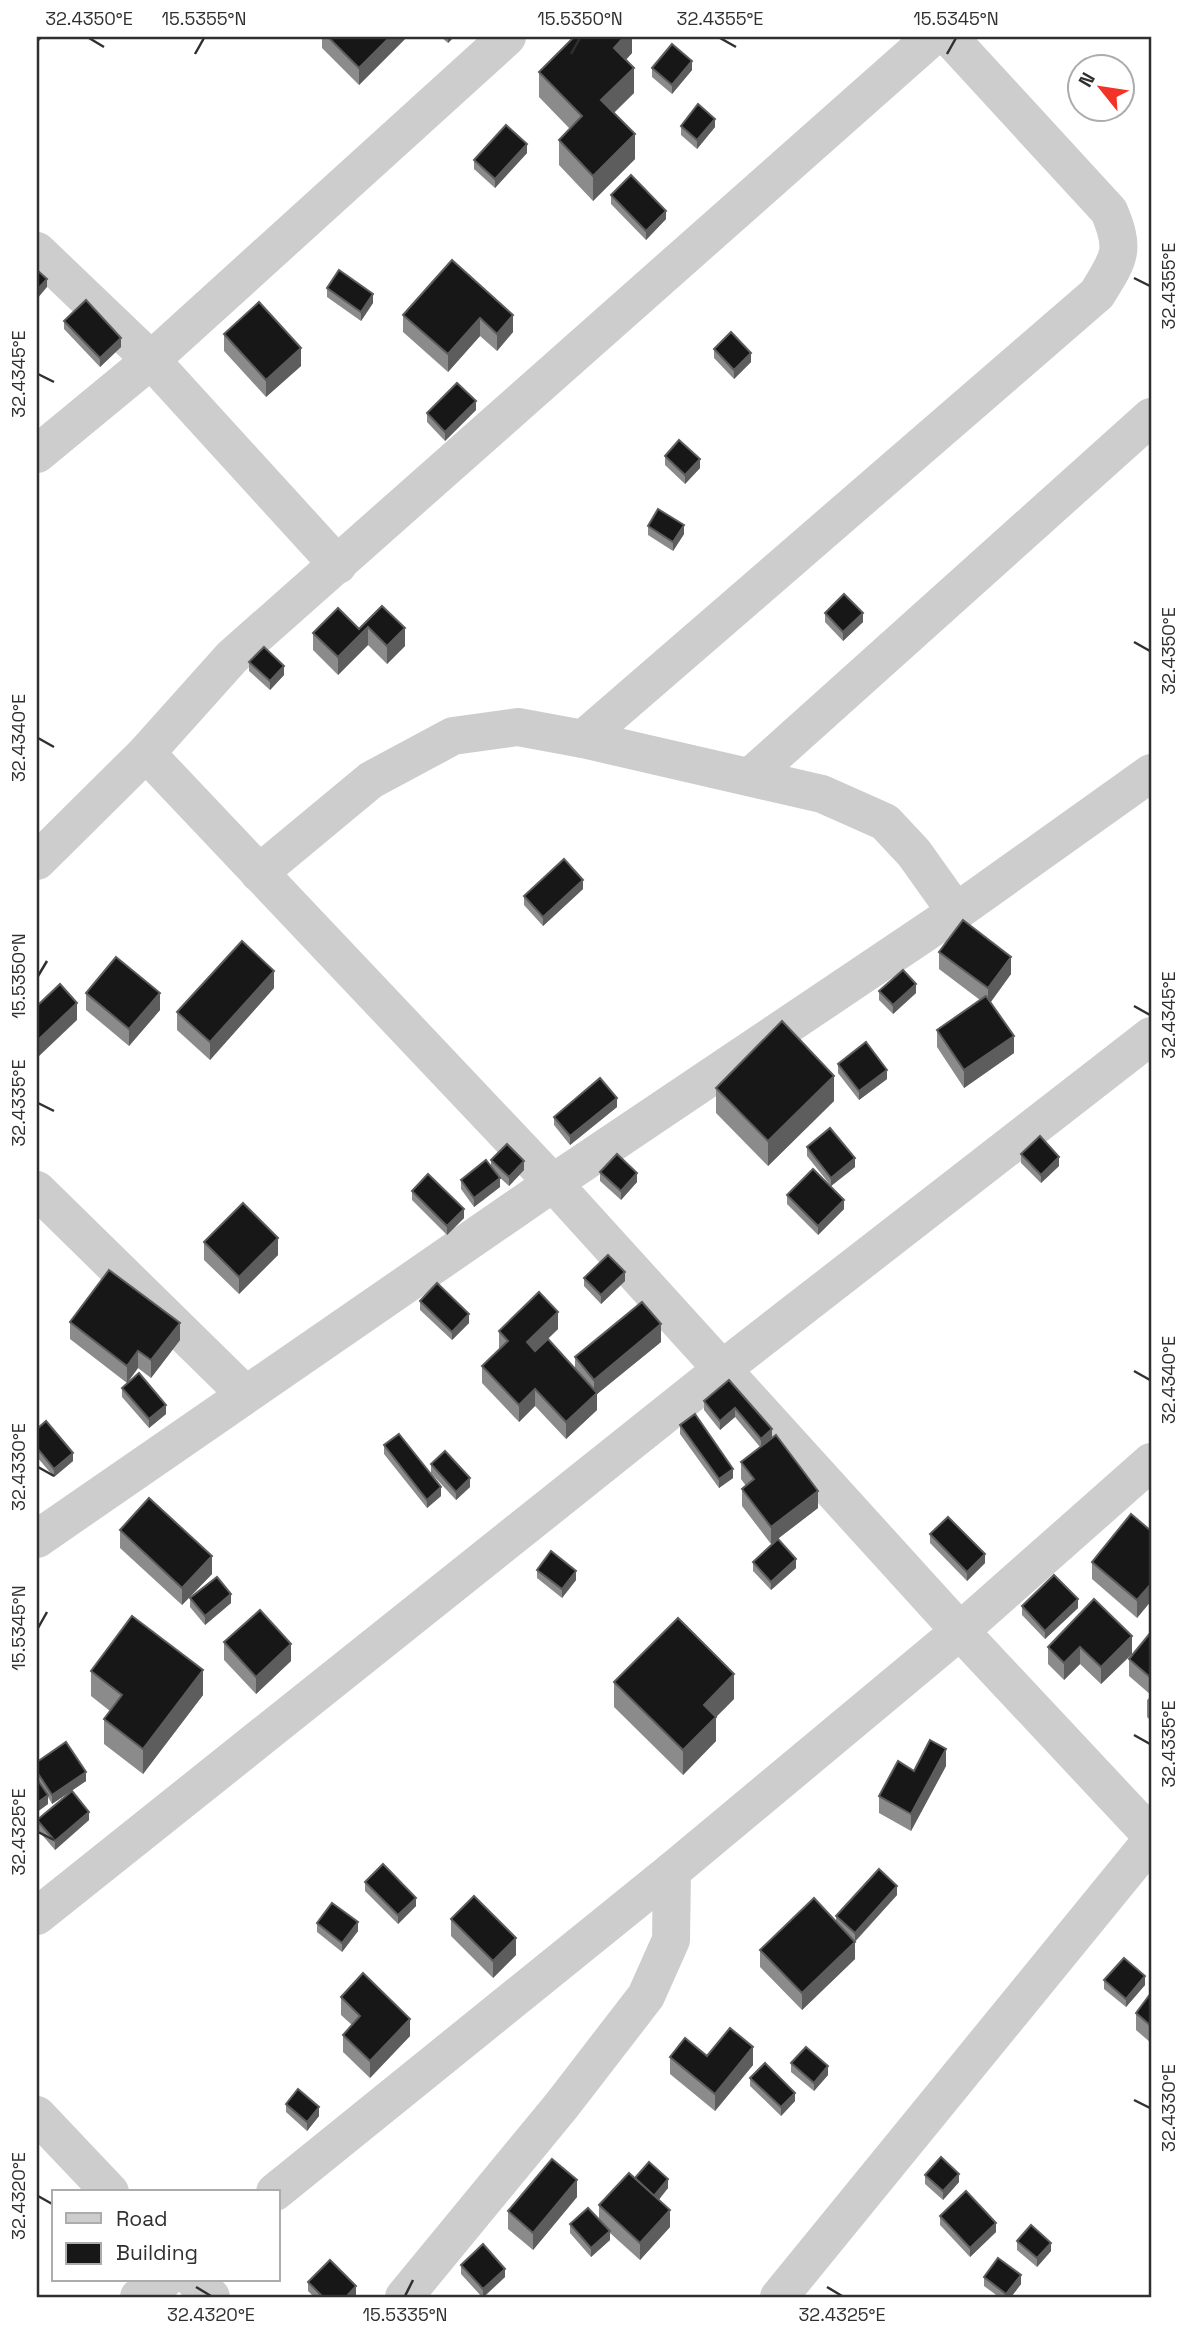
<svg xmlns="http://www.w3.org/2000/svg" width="1188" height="2334" font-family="'Space Grotesk',sans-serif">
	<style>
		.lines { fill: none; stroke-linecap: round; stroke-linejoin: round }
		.minor { stroke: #cdcdcd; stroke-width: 38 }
		.wall { fill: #8b8b8b }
		.shaded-wall { fill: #5d5d5d }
		.building { fill: #171717; stroke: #5d5d5d; stroke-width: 2 }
		.ticks { fill: none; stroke: #303030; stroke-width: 2.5 }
		.neatline { fill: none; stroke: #303030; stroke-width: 2.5 }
		.ticks-label { font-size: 18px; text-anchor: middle; fill: #303030 }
	</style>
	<rect width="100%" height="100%" fill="#fff"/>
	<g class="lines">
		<g class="minor">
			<path d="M37,251L151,360L338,565"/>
			<path d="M37,454L151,360L507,37"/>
			<path d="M583,739L1097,294C1119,258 1126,251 1109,211L949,37"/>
			<path d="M146,753L553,1183L960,1631L1151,1835"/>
			<path d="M750,777L1151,417"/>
			<path d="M37,861L146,753L232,657L932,37"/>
			<path d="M259,873L371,780L453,736L518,727L583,739L822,794L885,822L914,853L956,912"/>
			<path d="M37,1190L245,1394"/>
			<path d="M37,1539L553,1183L956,912L1151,773"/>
			<path d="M37,1916L721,1370L1151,1036"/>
			<path d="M37,2115L110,2192"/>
			<path d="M275,2192L672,1871L960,1631L1151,1462"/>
			<path d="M194,2280L211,2297"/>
			<path d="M139,2297L164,2280"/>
			<path d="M404,2297L562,2105L646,1996L671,1940L672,1871"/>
			<path d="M779,2297L1151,1841"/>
		</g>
	</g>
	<g class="wall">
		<path d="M322,37H407L359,85L322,48Z"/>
		<path d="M441,37H454L448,43Z"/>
		<path d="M632,37V53L626,60L634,93L614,113L635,159L593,201L559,165V140L570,129L539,97V72Z"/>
		<path d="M652,68L692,70L672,94L652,77Z"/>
		<path d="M681,126L715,127L697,149L681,135Z"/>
		<path d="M527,153L495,188L474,169V160Z"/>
		<path d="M611,195L666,219L646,240L611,204Z"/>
		<path d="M452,260L513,332L497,351L480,336L448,372L403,332V315Z"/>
		<path d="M327,288L373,303L361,321L327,297Z"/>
		<path d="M64,321L121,347L100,367L64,329Z"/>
		<path d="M224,334L301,366L266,397L224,351Z"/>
		<path d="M714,349L751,362L734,379L714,358Z"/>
		<path d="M476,410L445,441L427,422V413Z"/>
		<path d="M665,456L700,468L685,484L665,465Z"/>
		<path d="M648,526L684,534L673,551L648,535Z"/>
		<path d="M382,606L405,646L387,664L368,645L338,675L313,650V633L359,629Z"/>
		<path d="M825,613L863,622L843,641L825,622Z"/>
		<path d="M249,662L284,675L270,690L249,671Z"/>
		<path d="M583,889L543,926L524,905V896Z"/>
		<path d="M939,952L1011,974L990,1002L1014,1053L964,1088L937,1047V1030L980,1000L939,969Z"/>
		<path d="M274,988L210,1060L177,1030V1012Z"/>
		<path d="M879,991L916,993L893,1014L879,1000Z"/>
		<path d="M86,993L160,1010L129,1046L86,1010Z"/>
		<path d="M838,1064L887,1079L859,1100L838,1073Z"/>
		<path d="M716,1088L834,1101L768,1166L716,1113Z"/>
		<path d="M617,1107L570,1145L554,1125V1117Z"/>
		<path d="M807,1147L855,1167L831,1186L807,1156Z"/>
		<path d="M1021,1154L1059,1166L1041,1183L1021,1163Z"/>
		<path d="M491,1160L524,1170L509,1186L497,1175L500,1187L474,1207L461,1189V1180L491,1167Z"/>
		<path d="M600,1172L637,1182L621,1200L600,1181Z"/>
		<path d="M412,1191L464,1218L447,1235L412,1200Z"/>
		<path d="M787,1195L844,1209L818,1235L787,1204Z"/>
		<path d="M204,1242L278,1255L239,1294L204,1260Z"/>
		<path d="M584,1278L625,1281L601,1304L584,1286Z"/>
		<path d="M420,1301L469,1323L452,1340L420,1310Z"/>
		<path d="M70,1322L180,1340L151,1378L138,1368L127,1383L70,1339Z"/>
		<path d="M558,1329L535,1351L575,1369V1357L661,1342L597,1394V1410L566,1439L535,1406L519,1422L482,1383V1366L499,1349V1331Z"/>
		<path d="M729,1380L772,1438L818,1508L771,1544L742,1506V1489L746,1486L741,1479V1462L760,1447L735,1417L720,1430L704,1410V1401Z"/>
		<path d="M122,1388L166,1414L149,1428L122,1397Z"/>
		<path d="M680,1425L733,1478L719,1488L680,1434Z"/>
		<path d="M37,1429L73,1461L54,1477L37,1457Z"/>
		<path d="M384,1445L441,1496L427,1508L384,1454Z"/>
		<path d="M431,1464L470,1487L456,1500L431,1473Z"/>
		<path d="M120,1530L212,1574L182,1605L120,1548Z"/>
		<path d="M1151,1531V1601L1137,1618L1092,1579V1562Z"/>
		<path d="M930,1534L985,1563L967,1581L930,1543Z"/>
		<path d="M753,1562L796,1568L771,1590L753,1571Z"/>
		<path d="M537,1570L576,1580L562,1598L537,1578Z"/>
		<path d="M190,1598L231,1603L205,1625L190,1607Z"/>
		<path d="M1022,1606L1078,1608L1045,1639L1022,1615Z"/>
		<path d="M1151,1632V1695L1129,1676V1659Z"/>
		<path d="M1132,1636V1654L1101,1684L1080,1664L1064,1680L1048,1664V1647Z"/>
		<path d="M224,1642L291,1661L256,1694L224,1660Z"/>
		<path d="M91,1671L203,1695L143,1774L104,1744V1719L110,1711L91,1696Z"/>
		<path d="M614,1682L734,1699L716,1717V1741L683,1775L614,1707Z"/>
		<path d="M1151,1696V1721L1147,1717V1700Z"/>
		<path d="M37,1762L86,1781L52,1804L48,1797V1804L37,1812Z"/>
		<path d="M946,1766L911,1831L879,1813V1796L914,1771Z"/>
		<path d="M37,1820H89L55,1850L37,1829Z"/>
		<path d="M365,1882L416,1906L398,1924L365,1891Z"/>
		<path d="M897,1895L855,1942V1959L802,2010L760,1967V1950L836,1922V1916Z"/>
		<path d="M451,1919L516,1955L493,1978L451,1936Z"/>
		<path d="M317,1923L358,1931L342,1952L317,1932Z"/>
		<path d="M1104,1980L1145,1985L1126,2007L1104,1989Z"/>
		<path d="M1151,1993V2043L1136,2030V2013Z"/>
		<path d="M341,1997L410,2036L370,2078L343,2052V2035L352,2025L341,2015Z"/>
		<path d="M707,2056L753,2065L715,2111L670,2074V2057Z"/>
		<path d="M791,2063L828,2075L814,2091L791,2072Z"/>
		<path d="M750,2078L795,2101L781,2116L750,2086Z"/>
		<path d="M286,2104L319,2116L307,2131L286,2112Z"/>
		<path d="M925,2175L959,2182L943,2200L925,2184Z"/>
		<path d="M635,2178L668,2188L658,2200L670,2227L640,2260L610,2233V2240L591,2257L570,2233V2224L599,2219V2205Z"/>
		<path d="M577,2197L533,2250L508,2229V2211Z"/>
		<path d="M940,2216L996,2232L970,2257L940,2225Z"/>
		<path d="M1017,2241L1051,2251L1037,2267L1017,2250Z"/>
		<path d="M461,2265L505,2277L484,2297H482L461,2274Z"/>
		<path d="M984,2277L1021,2284L1011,2297H999L984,2286Z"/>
		<path d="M308,2282L356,2295L354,2297H314L308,2291Z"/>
	</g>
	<g class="shaded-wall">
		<path d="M37,37H43L37,43Z"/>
		<path d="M390,37H407L359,85V68Z"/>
		<path d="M448,37H454L448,43Z"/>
		<path d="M624,37H632V53L614,72V48Z"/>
		<path d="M692,61V70L672,94V85Z"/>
		<path d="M634,68V93L601,125V100Z"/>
		<path d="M715,119V127L697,149V140Z"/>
		<path d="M635,134V159L593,201V176Z"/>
		<path d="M527,144V153L495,188V179Z"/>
		<path d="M666,211V219L646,240V231Z"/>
		<path d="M47,279V287L37,299V290Z"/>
		<path d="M373,294V303L361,321V312Z"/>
		<path d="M513,315V332L497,351V334Z"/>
		<path d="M480,318V336L448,372V354Z"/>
		<path d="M121,338V347L100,367V358Z"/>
		<path d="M301,348V366L266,397V380Z"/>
		<path d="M751,353V362L734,379V370Z"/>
		<path d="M476,401V410L445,441V432Z"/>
		<path d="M700,459V468L685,484V475Z"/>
		<path d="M684,525V534L673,551V542Z"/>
		<path d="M863,613V622L843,641V632Z"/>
		<path d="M368,627V645L338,675V657Z"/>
		<path d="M405,628V646L387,664V646Z"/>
		<path d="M284,666V675L270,690V681Z"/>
		<path d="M583,880V889L543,926V917Z"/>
		<path d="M1011,957V974L988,1006V988Z"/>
		<path d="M274,971V988L210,1060V1042Z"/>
		<path d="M916,984V993L893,1014V1005Z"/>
		<path d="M160,993V1010L129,1046V1029Z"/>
		<path d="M77,1003V1020L37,1058V1041Z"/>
		<path d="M1014,1036V1053L964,1088V1070Z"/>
		<path d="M887,1070V1079L859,1100V1091Z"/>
		<path d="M834,1076V1101L768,1166V1141Z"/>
		<path d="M617,1098V1107L570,1145V1136Z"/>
		<path d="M1059,1157V1166L1041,1183V1175Z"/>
		<path d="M855,1158V1167L831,1186V1178Z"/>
		<path d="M524,1161V1170L509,1186V1177Z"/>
		<path d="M637,1173V1182L621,1200V1191Z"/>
		<path d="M500,1178V1187L474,1207V1198Z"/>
		<path d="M844,1200V1209L818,1235V1226Z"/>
		<path d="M464,1209V1218L447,1235V1226Z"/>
		<path d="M278,1238V1255L239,1294V1277Z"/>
		<path d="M625,1272V1281L601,1304V1295Z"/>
		<path d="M558,1312V1329L527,1359V1342Z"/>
		<path d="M469,1314V1323L452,1340V1332Z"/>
		<path d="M180,1323V1340L151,1378V1360Z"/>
		<path d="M661,1324V1342L597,1394V1410L566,1439V1422L594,1396V1380Z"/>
		<path d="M138,1351V1368L127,1383V1366Z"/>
		<path d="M535,1389V1406L519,1422V1405Z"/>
		<path d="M166,1405V1414L149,1428V1419Z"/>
		<path d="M735,1408V1417L720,1430V1421Z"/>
		<path d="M772,1429V1438L761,1448V1439Z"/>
		<path d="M73,1453V1461L54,1477V1469Z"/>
		<path d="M733,1469V1478L719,1488V1479Z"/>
		<path d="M470,1478V1487L456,1500V1492Z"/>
		<path d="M441,1487V1496L427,1508V1500Z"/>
		<path d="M818,1491V1508L771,1544V1527Z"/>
		<path d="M985,1554V1563L967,1581V1572Z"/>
		<path d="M212,1556V1574L182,1605V1588Z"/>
		<path d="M796,1559V1568L771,1590V1582Z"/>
		<path d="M576,1571V1580L562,1598V1589Z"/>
		<path d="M1151,1584V1601L1137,1618V1600Z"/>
		<path d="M231,1594V1603L205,1625V1616Z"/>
		<path d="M1078,1599V1608L1045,1639V1631Z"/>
		<path d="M1132,1636V1654L1101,1684V1667Z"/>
		<path d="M291,1644V1661L256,1694V1677Z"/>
		<path d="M1080,1647V1664L1064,1680V1663Z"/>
		<path d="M203,1670V1695L143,1774V1749Z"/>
		<path d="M734,1674V1699L716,1717V1741L683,1775V1750L704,1705Z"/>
		<path d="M946,1749V1766L911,1831V1814Z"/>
		<path d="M86,1772V1781L52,1804V1795Z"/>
		<path d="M48,1795V1804L37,1812V1803Z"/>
		<path d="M89,1812V1820L55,1850V1841Z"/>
		<path d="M897,1886V1895L855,1941V1933Z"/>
		<path d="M416,1898V1906L398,1924V1915Z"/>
		<path d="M358,1922V1931L342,1952V1943Z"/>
		<path d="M516,1938V1955L493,1978V1961Z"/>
		<path d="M855,1942V1959L802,2010V1993Z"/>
		<path d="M1145,1976V1985L1126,2007V1999Z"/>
		<path d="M410,2019V2036L370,2078V2061Z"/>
		<path d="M753,2047V2065L715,2111V2094Z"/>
		<path d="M828,2066V2075L814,2091V2083Z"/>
		<path d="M795,2093V2101L781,2116V2107Z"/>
		<path d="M319,2107V2116L307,2131V2122Z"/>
		<path d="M959,2174V2182L943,2200V2191Z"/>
		<path d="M668,2179V2188L654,2206V2197Z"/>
		<path d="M577,2180V2197L533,2250V2233Z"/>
		<path d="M670,2210V2227L640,2260V2243Z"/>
		<path d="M996,2223V2232L970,2257V2248Z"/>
		<path d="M610,2231V2240L591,2257V2248Z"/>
		<path d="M1051,2243V2251L1037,2267V2258Z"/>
		<path d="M505,2269V2277L483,2297V2289Z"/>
		<path d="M1021,2275V2284L1011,2297H1006V2294Z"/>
		<path d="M356,2286V2295L354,2297H346Z"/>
	</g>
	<g class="building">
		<path d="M328,37H390L359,68Z"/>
		<path d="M574,37H624L614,48L634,68L601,100L635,134L593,176L559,140L582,116L539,72Z"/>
		<path d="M672,44L692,61L672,85L652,68Z"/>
		<path d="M698,104L715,119L697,140L681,126Z"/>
		<path d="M506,125L527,144L495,179L474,160Z"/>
		<path d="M631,175L666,211L646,231L611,195Z"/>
		<path d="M452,260L513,315L497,334L480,318L448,354L403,315Z"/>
		<path d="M37,270L47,279L37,290Z"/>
		<path d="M339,270L373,294L361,312L327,288Z"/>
		<path d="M86,300L121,338L100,358L64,321Z"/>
		<path d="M259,302L301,348L266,380L224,334Z"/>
		<path d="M731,332L751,353L734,370L714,349Z"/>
		<path d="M457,383L476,401L445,432L427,413Z"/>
		<path d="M679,440L700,459L685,475L665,456Z"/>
		<path d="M658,509L684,525L673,542L648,526Z"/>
		<path d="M844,594L863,613L843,632L825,613Z"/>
		<path d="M382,606L405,628L387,646L368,627L338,657L313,633L338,608L359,629Z"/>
		<path d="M264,647L284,666L270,681L249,662Z"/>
		<path d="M564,859L583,880L543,917L524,896Z"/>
		<path d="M963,920L1011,957L988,988L939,952Z"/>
		<path d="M242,941L274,971L210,1042L177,1012Z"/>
		<path d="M116,957L160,993L129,1029L86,993Z"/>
		<path d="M903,970L916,984L893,1005L879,991Z"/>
		<path d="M60,984L77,1003L37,1041V1006Z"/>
		<path d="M986,996L1014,1036L964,1070L937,1030Z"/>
		<path d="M782,1021L834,1076L768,1141L716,1088Z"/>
		<path d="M866,1042L887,1070L859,1091L838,1064Z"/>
		<path d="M600,1078L617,1098L570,1136L554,1117Z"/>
		<path d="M830,1128L855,1158L831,1178L807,1147Z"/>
		<path d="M1040,1136L1059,1157L1041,1175L1021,1154Z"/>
		<path d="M507,1144L524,1161L509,1177L491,1160Z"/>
		<path d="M617,1154L637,1173L621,1191L600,1172Z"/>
		<path d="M486,1160L500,1178L474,1198L461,1180Z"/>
		<path d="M813,1169L844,1200L818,1226L787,1195Z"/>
		<path d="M428,1174L464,1209L447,1226L412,1191Z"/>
		<path d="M243,1203L278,1238L239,1277L204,1242Z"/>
		<path d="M608,1255L625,1272L601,1295L584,1278Z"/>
		<path d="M109,1270L180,1323L151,1360L138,1351L127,1366L70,1322Z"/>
		<path d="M437,1283L469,1314L452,1332L420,1301Z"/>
		<path d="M539,1292L558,1312L527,1342L535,1351L548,1339L597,1393L566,1422L535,1389L519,1405L482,1366L508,1341L499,1331Z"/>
		<path d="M642,1302L661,1324L594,1380L575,1357Z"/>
		<path d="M139,1373L166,1405L149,1419L122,1388Z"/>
		<path d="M729,1380L772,1429L761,1439L735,1408L720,1421L704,1401Z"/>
		<path d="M695,1414L733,1469L719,1479L680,1425Z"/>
		<path d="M46,1421L73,1453L54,1469L37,1448V1429Z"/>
		<path d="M399,1434L441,1487L427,1500L384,1445Z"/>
		<path d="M776,1435L818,1491L771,1527L742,1489L754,1479L741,1462Z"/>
		<path d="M445,1451L470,1478L456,1492L431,1464Z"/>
		<path d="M149,1498L212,1556L182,1588L120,1530Z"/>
		<path d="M1131,1514L1151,1531V1584L1137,1600L1092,1562Z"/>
		<path d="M948,1517L985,1554L967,1572L930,1534Z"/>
		<path d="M778,1539L796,1559L771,1582L753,1562Z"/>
		<path d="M551,1551L576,1571L562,1589L537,1570Z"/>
		<path d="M1054,1575L1078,1599L1045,1631L1022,1606Z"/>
		<path d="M217,1577L231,1594L205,1616L190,1598Z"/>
		<path d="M1094,1599L1132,1636L1101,1667L1080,1647L1064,1663L1048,1647Z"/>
		<path d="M260,1610L291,1644L256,1677L224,1642Z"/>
		<path d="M132,1616L203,1670L143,1749L104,1719L122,1695L91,1671Z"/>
		<path d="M678,1618L734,1674L704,1705L716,1717L683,1750L614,1682Z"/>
		<path d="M1151,1632V1678L1129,1659Z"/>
		<path d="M930,1740L946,1749L911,1814L879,1796L898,1761L914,1771Z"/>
		<path d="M66,1742L86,1772L52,1795L37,1772V1762Z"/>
		<path d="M37,1779L48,1795L37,1803Z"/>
		<path d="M72,1791L89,1812L55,1841L37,1820Z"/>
		<path d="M383,1864L416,1898L398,1915L365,1882Z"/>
		<path d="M879,1869L897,1886L855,1933L836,1916Z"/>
		<path d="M474,1896L516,1938L493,1961L451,1919Z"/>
		<path d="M814,1898L855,1942L802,1993L760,1950Z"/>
		<path d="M332,1903L358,1922L342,1943L317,1923Z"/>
		<path d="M1124,1958L1145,1976L1126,1999L1104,1980Z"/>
		<path d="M363,1973L410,2019L370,2061L343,2035L360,2016L341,1997Z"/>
		<path d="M1151,1993V2026L1136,2013Z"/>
		<path d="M730,2028L753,2047L715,2094L670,2057L685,2038L707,2056Z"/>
		<path d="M806,2047L828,2066L814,2083L791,2063Z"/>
		<path d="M765,2063L795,2093L781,2107L750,2078Z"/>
		<path d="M298,2089L319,2107L307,2122L286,2104Z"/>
		<path d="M941,2157L959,2174L943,2191L925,2175Z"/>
		<path d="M552,2159L577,2180L533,2233L508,2211Z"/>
		<path d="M649,2162L668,2179L654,2196L635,2178Z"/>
		<path d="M629,2173L670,2210L640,2243L599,2205Z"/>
		<path d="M966,2191L996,2223L970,2248L940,2216Z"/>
		<path d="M588,2208L610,2231L591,2248L570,2224Z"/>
		<path d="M1031,2225L1051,2243L1037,2258L1017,2241Z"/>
		<path d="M483,2244L505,2269L483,2289L461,2265Z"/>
		<path d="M998,2258L1021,2275L1006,2294L984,2277Z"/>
		<path d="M330,2260L356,2286L346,2297H323L308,2282Z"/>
	</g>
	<path class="ticks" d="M89,38L104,47M720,38L736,47M195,54L204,38M571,54L580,38M947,54L956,38M1134,278L1150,286M38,374L54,382M1134,642L1150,651M38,738L54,747M38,976L47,961M1134,1006L1150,1015M38,1103L54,1111M1134,1371L1150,1380M38,1467L54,1476M38,1628L47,1612M1134,1735L1150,1744M38,1832L54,1840M1134,2100L1150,2108M38,2196L54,2205M196,2287L211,2296M827,2287L842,2296M405,2296L413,2280"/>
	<rect width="1188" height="2334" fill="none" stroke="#ffffff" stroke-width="77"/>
	<rect x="52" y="2190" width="228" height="91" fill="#ffffff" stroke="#acacac" stroke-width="2"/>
	<rect x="66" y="2213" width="35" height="10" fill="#cdcdcd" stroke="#acacac" stroke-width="2"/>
	<text x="116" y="2226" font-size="21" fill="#303030">Road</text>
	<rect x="66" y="2243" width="35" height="21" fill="#171717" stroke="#acacac" stroke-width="2"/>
	<text x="116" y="2260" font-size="21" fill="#303030">Building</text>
	<g transform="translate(1101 88) rotate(300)"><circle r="33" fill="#ffffff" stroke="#acacac" stroke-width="2"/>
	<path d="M0-5L12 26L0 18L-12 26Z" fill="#f23327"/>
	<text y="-10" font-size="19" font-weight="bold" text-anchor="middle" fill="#303030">N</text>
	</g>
	<rect x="38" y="38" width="1112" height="2258" class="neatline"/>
	<g class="ticks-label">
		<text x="89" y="25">32.4350°E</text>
		<text x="204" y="25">15.5355°N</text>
		<text x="580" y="25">15.5350°N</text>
		<text x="720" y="25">32.4355°E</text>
		<text x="956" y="25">15.5345°N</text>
		<text transform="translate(1169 286) rotate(-90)" y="6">32.4355°E</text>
		<text transform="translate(19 374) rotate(-90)" y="6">32.4345°E</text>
		<text transform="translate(1169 651) rotate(-90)" y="6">32.4350°E</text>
		<text transform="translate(19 738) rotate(-90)" y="6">32.4340°E</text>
		<text transform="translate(19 976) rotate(-90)" y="6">15.5350°N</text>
		<text transform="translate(1169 1015) rotate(-90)" y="6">32.4345°E</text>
		<text transform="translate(19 1103) rotate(-90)" y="6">32.4335°E</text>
		<text transform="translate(1169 1380) rotate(-90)" y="6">32.4340°E</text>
		<text transform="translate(19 1467) rotate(-90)" y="6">32.4330°E</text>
		<text transform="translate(19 1628) rotate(-90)" y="6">15.5345°N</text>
		<text transform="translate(1169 1744) rotate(-90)" y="6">32.4335°E</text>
		<text transform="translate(19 1832) rotate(-90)" y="6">32.4325°E</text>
		<text transform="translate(1169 2108) rotate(-90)" y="6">32.4330°E</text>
		<text transform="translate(19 2196) rotate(-90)" y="6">32.4320°E</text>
		<text x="211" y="2321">32.4320°E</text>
		<text x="405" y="2321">15.5335°N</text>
		<text x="842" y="2321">32.4325°E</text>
	</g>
</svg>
